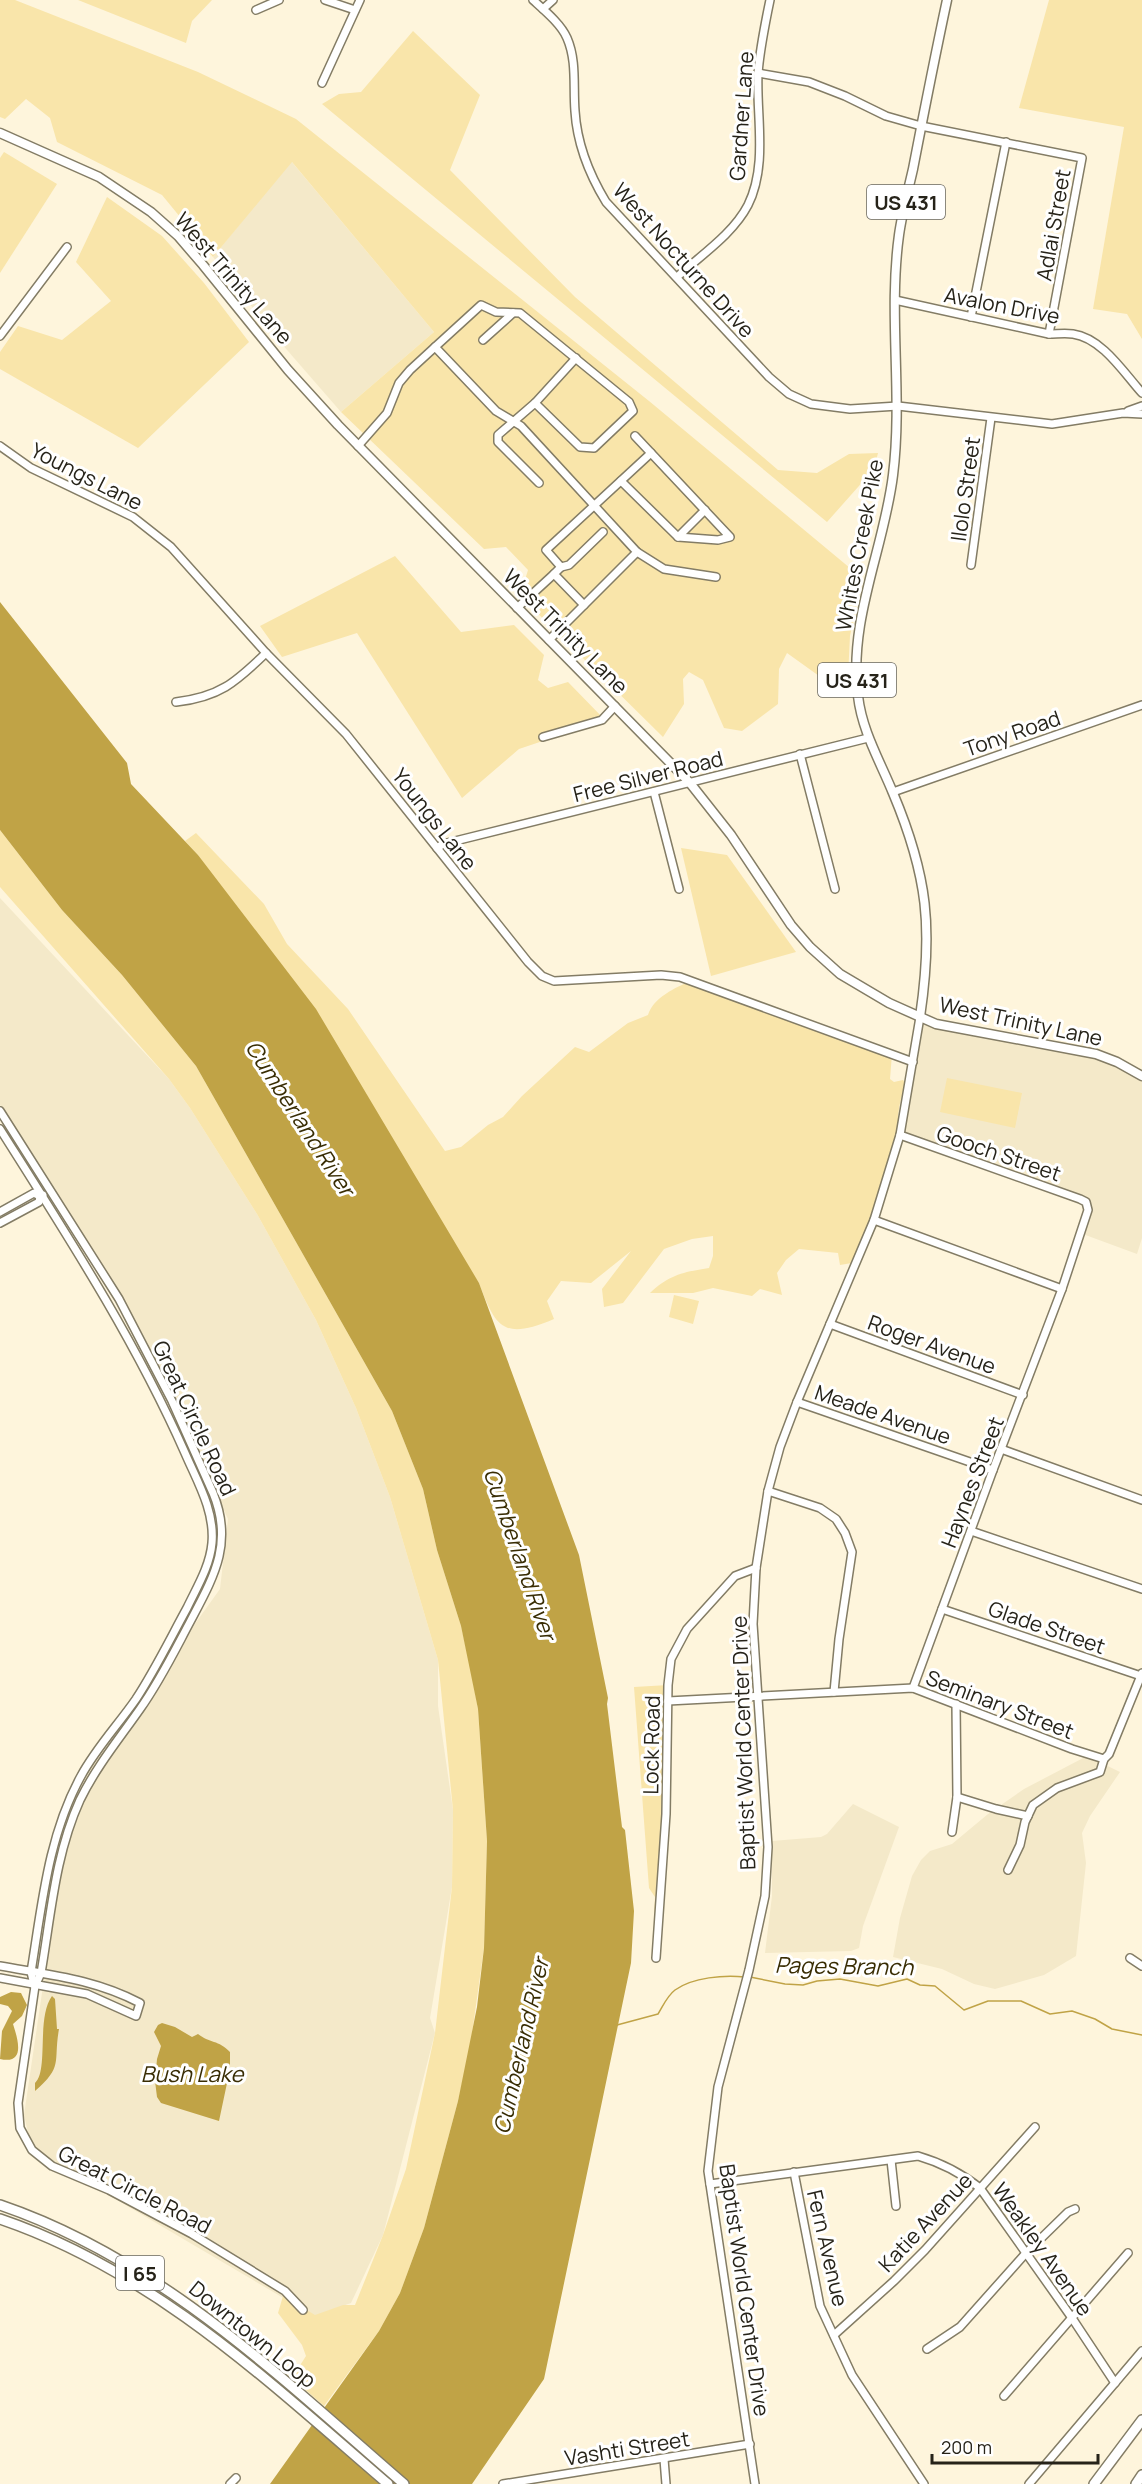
<svg xmlns="http://www.w3.org/2000/svg" width="1142" height="2484" font-family="Manrope,sans-serif">
	<style>
		.built { fill: #f4e9c9 }
		.green { fill: #f9e5aa }
		.water { fill: #c0a346 }
		.lines { fill: none; stroke-linecap: round; stroke-linejoin: round }
		.stream { stroke: #c0a346; stroke-width: 1.5 }
		.minor-casing { stroke: #837c65; stroke-width: 10 }
		.major-casing { stroke: #837c65; stroke-width: 11 }
		.highway-casing { stroke: #837c65; stroke-width: 12 }
		.minor { stroke: #fff; stroke-width: 7 }
		.major { stroke: #fff; stroke-width: 8 }
		.highway { stroke: #fff; stroke-width: 9 }
		.labels { text-anchor: middle; dominant-baseline: central; stroke-width: 6; stroke-linejoin: round; paint-order: stroke }
		.shield { fill: #fff; stroke: #67655e; stroke-width: 1.5 }
		.shield-label { font-size: 20px; font-weight: bold; fill: #262319 }
		.street-label { font-size: 21px; fill: #262319; stroke: #fff }
		.water-label { font-size: 22px; font-style: italic; fill: #392d04; stroke: #fff }
	</style>
	<rect width="100%" height="100%" fill="#fef5dc"/>
	<g class="built">
		<path d="M291,161L434,332L341,412L274,335L213,257Z"/>
		<path d="M0,898L169,1079L190,1108L257,1214L316,1320L356,1408L390,1497L438,1660V1706L453,1810L452,1887L430,2018L435,2033L383,2235L351,2303L314,2316L32,2150L24,2115L71,1796L220,1589L228,1519L162,1375L131,1314L0,1105Z"/>
		<path d="M920,1017L1096,1054L1142,1076V1238L1137,1254L1080,1233L1086,1202L901,1135Z"/>
		<path d="M1087,1756L1120,1772L1090,1816L1082,1833L1086,1863L1076,1956L1044,1975L995,1989L974,1984L942,1969L893,1957L900,1918L912,1876L921,1860L930,1851L952,1844L988,1814L1024,1789Z"/>
		<path d="M853,1804L899,1827L863,1926L859,1948L851,1951L765,1953L772,1896V1841L821,1837L827,1834Z"/>
	</g>
	<g class="green">
		<path d="M0,0H15L198,72L296,119L649,401L862,578L850,636L847,696L787,653L779,669L778,704L742,731L724,728L703,680L689,672L683,679L684,704L663,737L520,596L528,570L506,547L484,549L341,412L434,332L292,162L213,257L162,195L57,142L50,118L26,99L5,119L0,117Z"/>
		<path d="M78,0H212L192,21L186,43Z"/>
		<path d="M1049,0H1142V339L1127,314L1093,309L1124,127L1019,108Z"/>
		<path d="M413,31L480,95L450,170L575,297L778,470L817,473L849,454L878,453L874,469L827,522L322,104L339,94L361,92Z"/>
		<path d="M4,152L57,184L0,273V158Z"/>
		<path d="M107,197L162,236L204,283L249,342L138,448L0,369V352L18,326L62,340L111,301L76,262Z"/>
		<path d="M395,556L461,632L514,625L544,655L538,680L548,688L568,682L605,720L519,749L462,798L357,633L282,657L260,626Z"/>
		<path d="M0,830L62,910L122,975L196,1066L392,1411L423,1489L437,1550L461,1626L471,1670L478,1709L487,1841L484,1948L470,2048L458,2101L424,2228L400,2293L379,2331L324,2406L292,2378L306,2356L302,2345L278,2313L283,2296L315,2315L343,2305H355L383,2235L406,2169L435,2033L452,1887L453,1810L438,1660L390,1497L356,1408L316,1320L257,1214L190,1108L169,1079L0,887Z"/>
		<path d="M196,833L264,904L287,944L348,1009L445,1151L461,1147L488,1125L503,1117L522,1096L575,1047L589,1052L628,1023L648,1015C653,998 676,987 691,981L892,1054L890,1079L894,1082L903,1080L906,1084C900,1098 895,1121 900,1135L858,1262L840,1265L838,1253L799,1249L786,1260L777,1273L782,1295L760,1289L752,1296L713,1288L693,1293H650C669,1275 683,1272 709,1268L713,1256V1236L692,1239L664,1249L623,1303L604,1307L602,1289L631,1251L591,1283L561,1281L547,1301L554,1319C504,1340 496,1329 479,1283L198,855L185,841Z"/>
		<path d="M681,848L727,855L796,952L711,976Z"/>
		<path d="M947,1078L1022,1093L1015,1128L940,1112Z"/>
		<path d="M674,1295L699,1301L693,1324L669,1317Z"/>
		<path d="M668,1685L666,1814L658,1915L654,1914L655,1897L649,1888L634,1687Z"/>
	</g>
	<g class="water">
		<path d="M0,602L127,763L131,784L198,855L316,1009L479,1283L579,1555L608,1698L607,1704L622,1827L625,1830L634,1911L631,1963L544,2379L472,2484H270L379,2331L400,2293L424,2228L458,2101L477,2007L484,1948L487,1841L478,1709L461,1626L437,1550L423,1489L392,1411L196,1066L122,975L62,910L0,830Z"/>
		<path d="M11,1992L21,1993L27,2005L22,2016L13,2024C17,2037 27,2065 0,2059L2,2031L12,2011L8,2006L0,2004V1997Z"/>
		<path d="M52,1996L55,1999L57,2029H59C53,2062 64,2066 35,2091V2083C49,2070 36,2018 52,1996Z"/>
		<path d="M162,2023L175,2027L192,2037L198,2034C209,2043 219,2040 230,2052V2069L219,2121L161,2103L157,2097L155,2081L157,2059L161,2046L154,2032L158,2025Z"/>
	</g>
	<g class="lines">
		<g class="stream">
			<path d="M750,1977L785,1984L803,1985L817,1981L840,1979L878,1986L907,1979L920,1985L935,1986L964,2010L988,2001H1021L1050,2014L1072,2011L1095,2019L1112,2029L1142,2035"/>
			<path d="M617,2025L658,2014C663,2006 667,1996 675,1990C693,1977 724,1975 745,1977"/>
		</g>
		<g class="minor-casing">
			<g id="minor">
				<path d="M325,0L355,10"/>
				<path d="M533,0C544,10 561,24 567,38C577,61 573,86 575,111C577,144 589,174 606,202L769,377L789,394L811,404L850,409L898,406L1052,424L1123,413L1142,414"/>
				<path d="M543,9L553,0"/>
				<path d="M256,10L279,0"/>
				<path d="M758,73L809,82L845,96L886,116L921,126L1082,158L1049,334"/>
				<path d="M322,83L360,0"/>
				<path d="M677,277C701,255 733,234 748,205C768,165 756,115 758,73C760,48 765,24 770,0"/>
				<path d="M895,300L1049,334C1057,334 1065,333 1073,334C1102,338 1124,373 1142,393"/>
				<path d="M971,317L1006,142"/>
				<path d="M0,336L67,247"/>
				<path d="M483,340L513,313"/>
				<path d="M435,347L481,305L496,312L520,313L629,402L633,411L594,448L580,447L535,403L498,435V442L539,483"/>
				<path d="M535,403L576,358"/>
				<path d="M1128,411L1142,406"/>
				<path d="M0,446L31,468L133,517L171,547L266,653L346,734L528,962L542,976L554,981L661,975L680,977L913,1062"/>
				<path d="M358,446L387,413L399,383L410,370L435,347L496,411L521,426L637,552L549,640"/>
				<path d="M621,481L678,537L718,540L730,537L651,453"/>
				<path d="M603,532L569,565L561,567L546,550L651,453L635,436"/>
				<path d="M678,537L705,510"/>
				<path d="M637,552L664,569L716,577"/>
				<path d="M971,565L991,418"/>
				<path d="M561,567L554,574L584,605"/>
				<path d="M517,608L554,574"/>
				<path d="M176,702C219,697 235,683 266,653"/>
				<path d="M543,737L602,720L615,706"/>
				<path d="M800,754L835,889"/>
				<path d="M654,792L679,889"/>
				<path d="M893,792L1142,705"/>
				<path d="M437,848L443,844L868,738"/>
				<path d="M0,1111L119,1299L172,1401L213,1493C234,1544 213,1578 190,1622C174,1652 160,1681 140,1709C119,1739 96,1767 80,1800C55,1855 51,1915 41,1973L35,1986L18,2103L20,2128L32,2150L52,2166L109,2190L192,2234L285,2291L303,2310"/>
				<path d="M0,1129C67,1235 134,1338 185,1453C197,1481 215,1511 212,1543C210,1566 197,1587 187,1608C170,1639 155,1670 136,1699C118,1725 96,1748 81,1776C48,1836 42,1905 31,1972L34,1985"/>
				<path d="M900,1135L1080,1199L1086,1202L1088,1210L1062,1289L993,1470L913,1688"/>
				<path d="M0,1212L34,1193L40,1196"/>
				<path d="M874,1220L1062,1289"/>
				<path d="M0,1223L39,1202L40,1196L43,1195"/>
				<path d="M830,1324L1023,1395"/>
				<path d="M797,1402L993,1470"/>
				<path d="M1001,1449L1142,1500"/>
				<path d="M768,1491L820,1508L836,1519L845,1533L852,1552L839,1639L834,1692"/>
				<path d="M971,1531L1142,1589"/>
				<path d="M942,1609L1141,1676"/>
				<path d="M668,1701L913,1688L1072,1749L1104,1759"/>
				<path d="M957,1797L996,1809L1028,1816"/>
				<path d="M952,1832L957,1797L956,1704"/>
				<path d="M1008,1870L1020,1845L1025,1822L1033,1805L1057,1788L1100,1772L1104,1759L1109,1754L1142,1673"/>
				<path d="M656,1958L666,1814L668,1685L671,1659L687,1629L735,1576L756,1568"/>
				<path d="M1130,1958L1142,1966"/>
				<path d="M0,1966C50,1975 94,1979 140,2003L136,2016L87,1994L0,1978"/>
				<path d="M891,2160L896,2206"/>
				<path d="M794,2172L820,2306L852,2375L924,2484"/>
				<path d="M710,2184L918,2156C942,2163 960,2172 980,2188L1072,2318L1115,2383"/>
				<path d="M834,2335L894,2281L925,2250L1035,2127"/>
				<path d="M927,2349L960,2327L1026,2253L1068,2212L1075,2209"/>
				<path d="M1004,2396L1128,2253"/>
				<path d="M664,2459L666,2484"/>
				<path d="M230,2484L236,2478"/>
				<path d="M503,2484L750,2444"/>
				<path d="M755,2484L708,2171L718,2087L749,1970L765,1896L768,1847L753,1624L756,1568L768,1491L780,1447L797,1402L874,1220L900,1135L920,1017"/>
				<path d="M1029,2484L1142,2351"/>
			</g>
		</g>
		<g class="major-casing">
			<g id="major">
				<path d="M0,133L99,177L151,212L178,236L203,265L288,370L338,425L690,783L731,835L791,925L810,947L840,974L889,1003L936,1024L1096,1054L1117,1062L1142,1076"/>
				<path d="M920,1017C933,929 928,876 893,793C880,761 862,731 858,696C848,620 884,549 893,475C903,395 888,315 899,235C902,213 908,191 913,169C924,112 935,56 947,0"/>
			</g>
		</g>
		<g class="highway-casing">
			<g id="highway">
				<path d="M0,2205C159,2259 280,2377 404,2484"/>
				<path d="M0,2219C153,2271 268,2381 388,2484"/>
				<path d="M1094,2484L1142,2420"/>
				<path d="M1136,2484L1142,2475"/>
			</g>
		</g>
		<use href="#minor" class="minor"/>
		<use href="#major" class="major"/>
		<use href="#highway" class="highway"/>
	</g>
	<g class="labels">
		<g class="shield">
			<rect x="867" y="185" width="78" height="34" rx="4.5"/>
			<rect x="818" y="663" width="78" height="34" rx="4.5"/>
			<rect x="116" y="2256" width="48" height="34" rx="4.5"/>
		</g>
		<g class="shield-label">
			<text x="906" y="202">US 431</text>
			<text x="857" y="680">US 431</text>
			<text x="140" y="2273">I 65</text>
		</g>
		<g class="street-label">
			<text transform="translate(741 116) rotate(-86)">Gardner Lane</text>
			<text transform="translate(1053 225) rotate(-80)">Adlai Street</text>
			<text transform="translate(684 260) rotate(48)">West Nocturne Drive</text>
			<text transform="translate(234 278) rotate(49)">West Trinity Lane</text>
			<text transform="translate(1002 305) rotate(11)">Avalon Drive</text>
			<text transform="translate(87 476) rotate(27)">Youngs Lane</text>
			<text transform="translate(965 489) rotate(-82)">Ilolo Street</text>
			<text transform="translate(859 545) rotate(-79)">Whites Creek Pike</text>
			<text transform="translate(566 631) rotate(45)">West Trinity Lane</text>
			<text transform="translate(1012 733) rotate(-19)">Tony Road</text>
			<text transform="translate(648 776) rotate(-14)">Free Silver Road</text>
			<text transform="translate(435 819) rotate(52)">Youngs Lane</text>
			<text transform="translate(1021 1021) rotate(12)">West Trinity Lane</text>
			<text transform="translate(999 1153) rotate(19)">Gooch Street</text>
			<text transform="translate(932 1344) rotate(20)">Roger Avenue</text>
			<text transform="translate(883 1414) rotate(19)">Meade Avenue</text>
			<text transform="translate(195 1418) rotate(65)">Great Circle Road</text>
			<text transform="translate(972 1482) rotate(-69)">Haynes Street</text>
			<text transform="translate(1047 1627) rotate(19)">Glade Street</text>
			<text transform="translate(1000 1704) rotate(21)">Seminary Street</text>
			<text transform="translate(743 1743) rotate(-92)">Baptist World Center Drive</text>
			<text transform="translate(651 1745) rotate(-89)">Lock Road</text>
			<text transform="translate(135 2189) rotate(27)">Great Circle Road</text>
			<text transform="translate(925 2222) rotate(-47)">Katie Avenue</text>
			<text transform="translate(828 2248) rotate(77)">Fern Avenue</text>
			<text transform="translate(1043 2249) rotate(55)">Weakley Avenue</text>
			<text transform="translate(745 2290) rotate(82)">Baptist World Center Drive</text>
			<text transform="translate(253 2334) rotate(39)">Downtown Loop</text>
			<text transform="translate(627 2448) rotate(-9)">Vashti Street</text>
		</g>
		<g class="water-label">
			<text transform="translate(300 1118) rotate(57)">Cumberland River</text>
			<text transform="translate(520 1554) rotate(71)">Cumberland River</text>
			<text transform="translate(844 1966) rotate(1)">Pages Branch</text>
			<text transform="translate(521 2046) rotate(-77)">Cumberland River</text>
			<text x="192" y="2074">Bush Lake</text>
		</g>
	</g>
	<path d="M932 2454v9h166v-9" fill="none" stroke="#262319" stroke-width="3"/>
	<text x="941" y="2454" font-size="18" fill="#262319" stroke="#ffffff" stroke-width="4.5" paint-order="stroke">200 m</text>
</svg>
